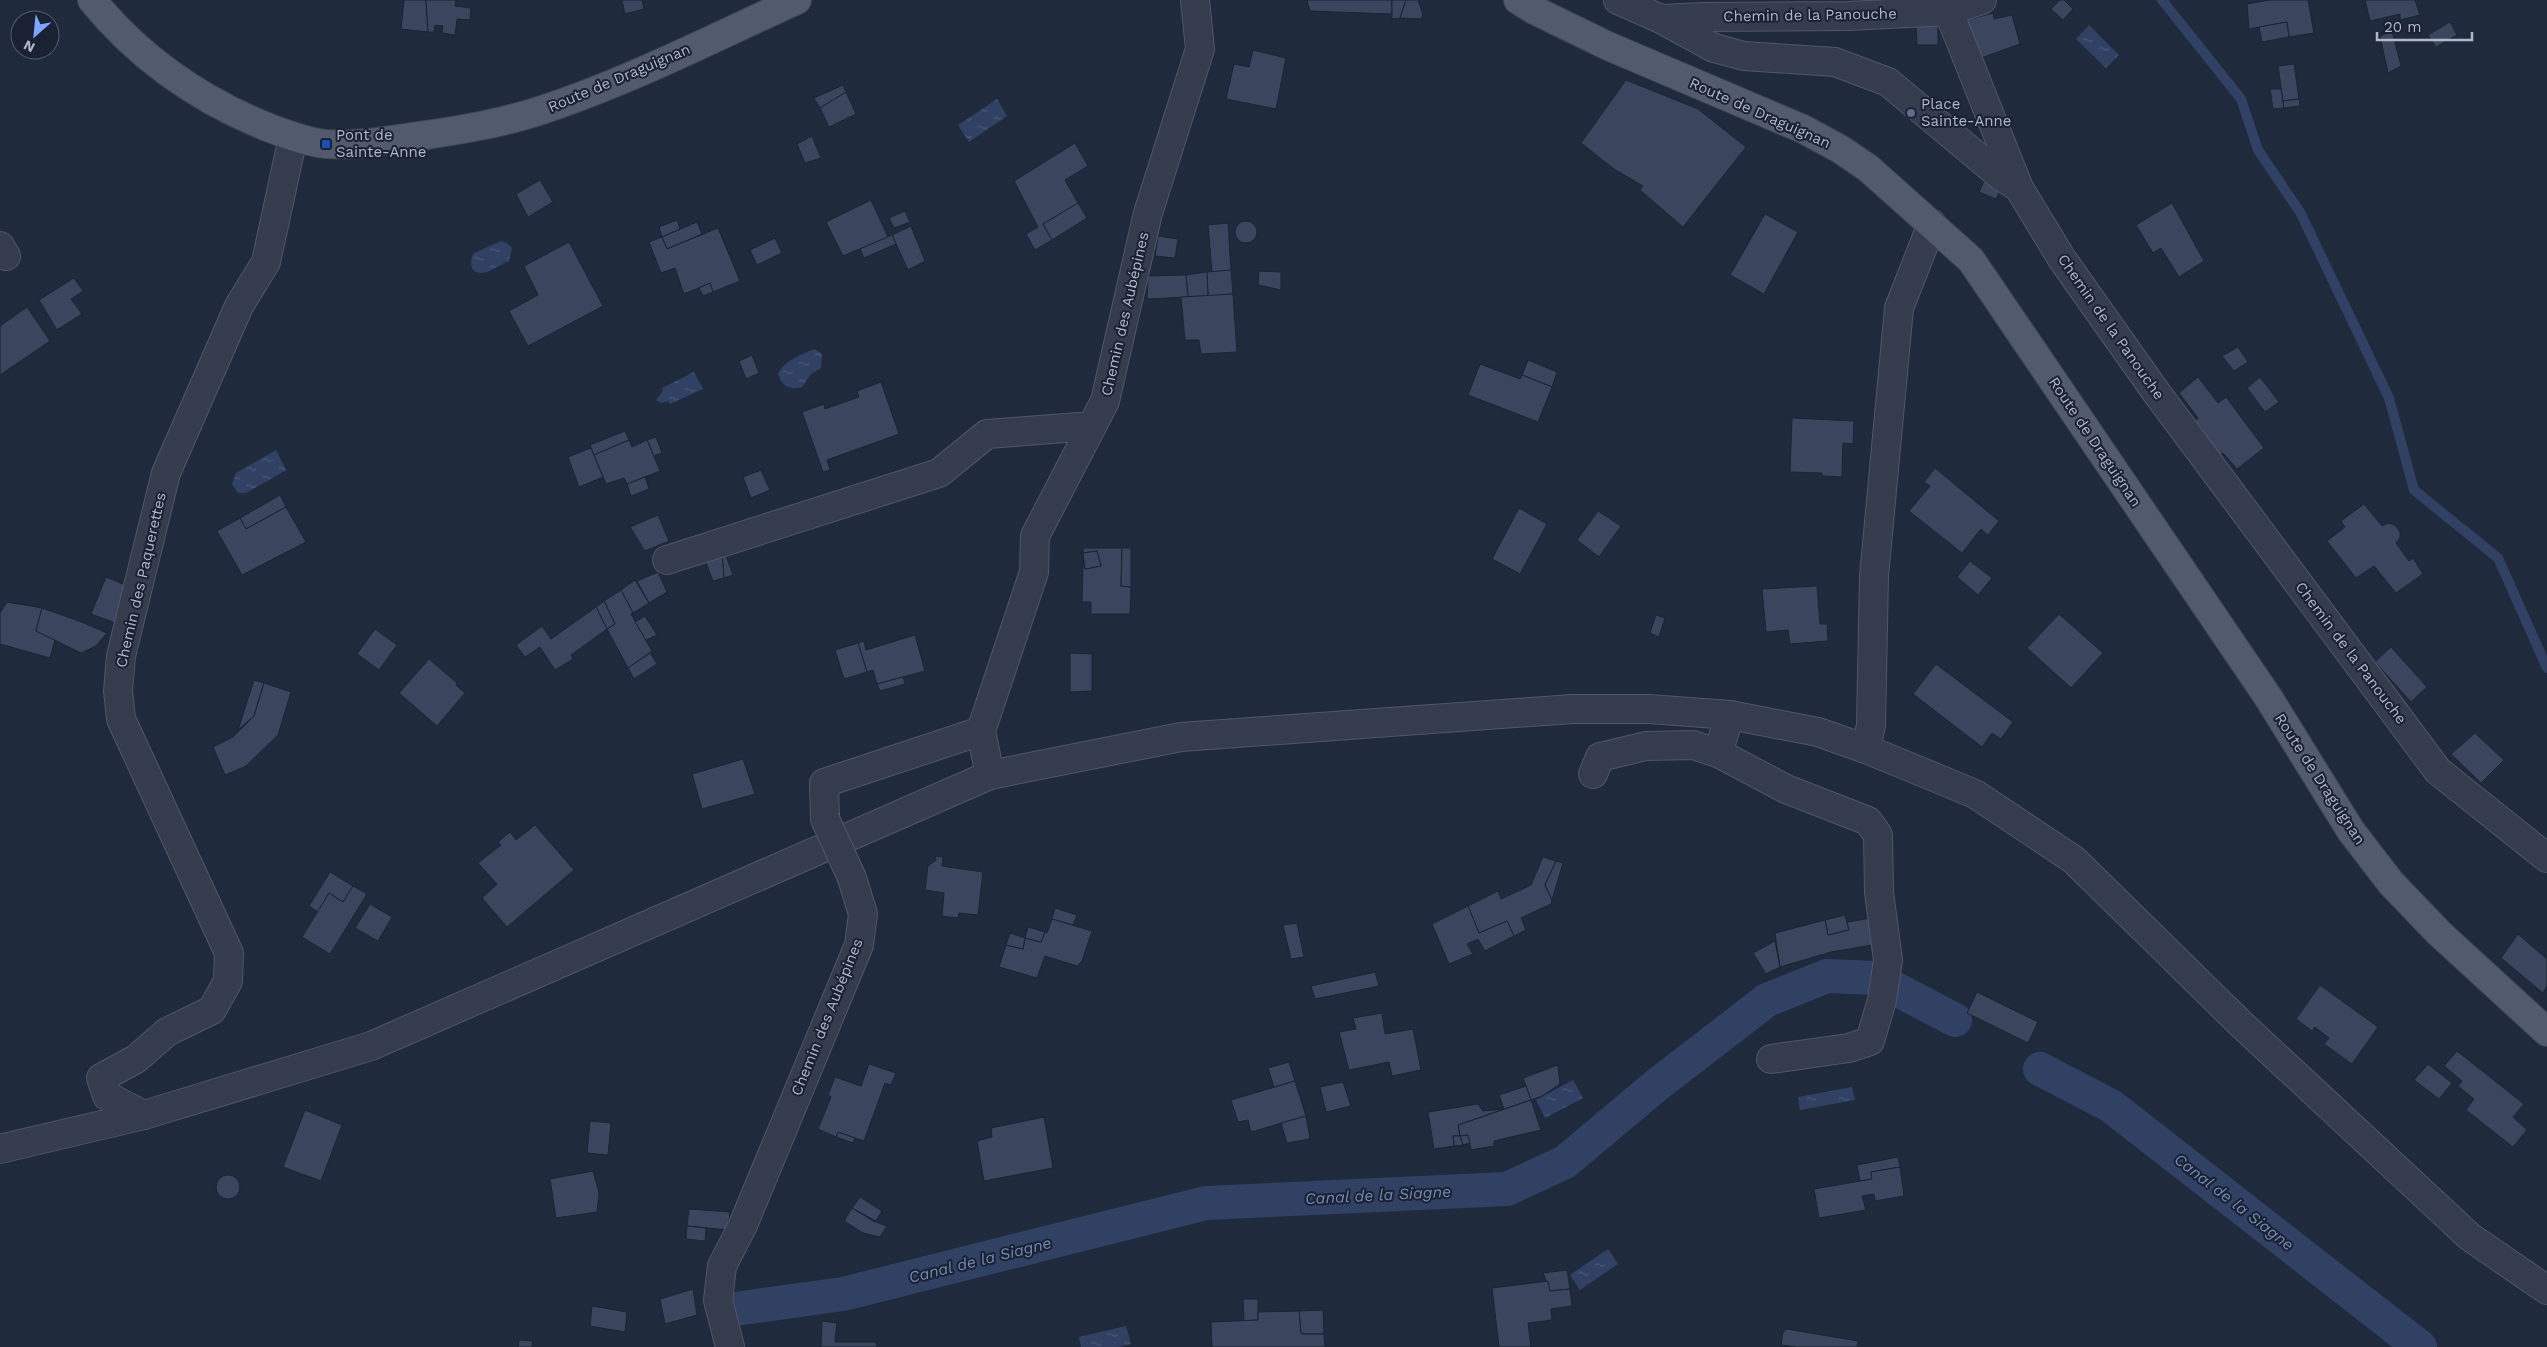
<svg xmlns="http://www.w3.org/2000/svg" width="2547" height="1347" font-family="'Work Sans',sans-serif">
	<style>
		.water { fill: url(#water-ripples) }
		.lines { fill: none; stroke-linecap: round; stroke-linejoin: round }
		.stream { stroke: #304164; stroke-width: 10 }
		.canal { stroke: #304164; stroke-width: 34 }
		.building { fill: #3b465e; stroke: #1b2334 }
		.minor-casing { stroke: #4f5768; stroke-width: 30 }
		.major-casing { stroke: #3d4556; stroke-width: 30 }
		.minor { stroke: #343c4d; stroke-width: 28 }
		.major { stroke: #525b6e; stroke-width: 28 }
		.minor-bridge-casing { stroke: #4f5768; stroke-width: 30; stroke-linecap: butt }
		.minor-bridge { stroke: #343c4d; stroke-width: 28 }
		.service-dot { fill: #5c6f8a; stroke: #192132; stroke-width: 2 }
		.transit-dot { fill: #1a4fb4; stroke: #192132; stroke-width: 2 }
		.labels { text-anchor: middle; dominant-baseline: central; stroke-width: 4; stroke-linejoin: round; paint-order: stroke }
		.street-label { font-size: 15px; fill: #afb7c9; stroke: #192132 }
		.poi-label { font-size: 15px; fill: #afb7c9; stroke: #192132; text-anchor: start }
		.water-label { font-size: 16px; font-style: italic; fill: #748ab4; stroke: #192132 }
	</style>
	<defs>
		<pattern id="water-ripples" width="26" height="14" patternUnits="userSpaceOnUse" patternTransform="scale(1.25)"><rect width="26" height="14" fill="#304164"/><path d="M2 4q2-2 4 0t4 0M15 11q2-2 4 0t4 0" fill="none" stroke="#4b5a79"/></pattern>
	</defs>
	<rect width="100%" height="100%" fill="#202a3d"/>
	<g class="water">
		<path d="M2089,25L2119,55L2106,68L2076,39Z"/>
		<path d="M997,99L1007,116L969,142L958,125Z"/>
		<path d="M501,241L507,243L512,248L509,261C501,264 490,272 483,273C469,274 469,261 474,253Z"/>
		<path d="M815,349L822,354L821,368L811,374L802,387C788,390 783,387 778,374C783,362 803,353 815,349Z"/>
		<path d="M694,372L703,389L670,404L668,401L661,403L656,400L663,391L662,388Z"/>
		<path d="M276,450L286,470L246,493H238L232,484L236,473Z"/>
		<path d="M1573,1080L1583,1098L1545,1118L1536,1100Z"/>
		<path d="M1852,1087L1855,1100L1800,1110L1798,1097Z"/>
		<path d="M1608,1249L1618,1264L1580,1290L1570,1275Z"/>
		<path d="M1126,1326L1131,1344L1119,1347H1081L1079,1337Z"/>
	</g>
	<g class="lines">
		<path class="stream" d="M2162,0L2241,99L2258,150L2300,212L2389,398L2414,490L2498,558L2547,668"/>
		<g class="canal">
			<path d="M2040,1069L2111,1106L2420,1347"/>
			<path d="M735,1309L843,1294L1206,1203L1507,1189L1565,1162L1658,1084L1767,1000L1827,976L1875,978L1955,1020"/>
		</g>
	</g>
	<g class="building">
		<path d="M404,0H426L428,32L401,29Z"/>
		<path d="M426,0H456L455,6L471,8L470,20L457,19L455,35L442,33L443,26L435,25L434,32H428Z"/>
		<path d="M622,0H642L644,9L625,14Z"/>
		<path d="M1307,0H1392V14L1310,11Z"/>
		<path d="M1392,0H1406L1400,18L1392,19Z"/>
		<path d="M1406,0H1418L1423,15L1421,19L1400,18Z"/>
		<path d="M2060,0H2064L2073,9L2063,20L2051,9Z"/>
		<path d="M2270,0H2308L2314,33L2289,37L2287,22L2249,29L2247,4Z"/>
		<path d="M2365,0H2415L2420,15L2400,20V14L2370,21Z"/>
		<path d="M1993,13L1994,19L2012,15L2020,44L1978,59L1967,20Z"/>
		<path d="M1916,22H1938V45H1917Z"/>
		<path d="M2287,22L2289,37L2262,42L2259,27Z"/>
		<path d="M2450,22L2457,35L2436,47L2428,35Z"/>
		<path d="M2392,31L2401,66L2388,73L2380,36Z"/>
		<path d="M1253,50L1286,58L1276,109L1226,99L1234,64L1249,67Z"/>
		<path d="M2294,64L2299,99L2283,101L2278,66Z"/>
		<path d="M1626,80L1698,109L1746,147L1683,227L1640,190L1643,186L1614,169L1581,143Z"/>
		<path d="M843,85L846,92L820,108L814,98Z"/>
		<path d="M2270,89H2281L2284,108L2273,109Z"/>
		<path d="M846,92L856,114L829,127L820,108Z"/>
		<path d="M2299,99L2300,106L2284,108L2283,101Z"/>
		<path d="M812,136L821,158L805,163L797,144Z"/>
		<path d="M1075,143L1088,166L1065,180L1078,203L1043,224L1052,240L1035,250L1026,234L1038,227L1014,181Z"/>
		<path d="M540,180L553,202L528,217L516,194Z"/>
		<path d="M1984,181L2001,189L1996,199L1979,192Z"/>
		<path d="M871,200L888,237L843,256L826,222Z"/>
		<path d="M1078,203L1087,218L1052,240L1043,224Z"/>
		<path d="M2172,203L2204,261L2179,277L2161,248L2153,253L2136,225Z"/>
		<path d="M905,211L910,222L894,228L889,218Z"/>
		<path d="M1765,214L1798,232L1764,294L1730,275Z"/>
		<path d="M677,220L680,229L662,237L659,227Z"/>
		<circle cx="1246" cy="232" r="11"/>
		<path d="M697,222L702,234L667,249L662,237Z"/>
		<path d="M1228,223L1231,270L1212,272L1208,225Z"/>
		<path d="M911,226L925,261L908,270L892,235Z"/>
		<path d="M718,228L740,281L713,292L710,283L684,294L675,268L661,273L649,242L662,237L667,249Z"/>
		<path d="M892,235L896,244L864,258L860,249Z"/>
		<path d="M1158,236L1178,239L1175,258L1155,256Z"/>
		<path d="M775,238L782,253L757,265L750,250Z"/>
		<path d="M569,242L603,306L528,346L509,311L538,295L524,266Z"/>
		<path d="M1231,270L1233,294L1208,296L1207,272Z"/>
		<path d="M1259,271L1281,272V290L1258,285Z"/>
		<path d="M1207,272L1208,296L1188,297L1186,275Z"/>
		<path d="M1186,275L1188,297L1147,299L1148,276Z"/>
		<path d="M74,278L83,291L71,299L82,314L57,330L39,300Z"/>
		<path d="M710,283L713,292L703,296L699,288Z"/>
		<path d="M1233,294L1237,352L1201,354L1199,340H1185L1181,297Z"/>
		<path d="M27,307L50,341L0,375V326Z"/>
		<path d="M2238,347L2248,362L2234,371L2222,356Z"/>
		<path d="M752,355L759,373L746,379L739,361Z"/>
		<path d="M1528,360L1557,372L1552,387L1522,375Z"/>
		<path d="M1480,364L1520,379L1522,375L1552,387L1538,422L1468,395Z"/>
		<path d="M2198,377L2218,403L2226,397L2264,448L2237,469L2223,453L2220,455L2195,420L2198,418L2179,393Z"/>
		<path d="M2260,377L2279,402L2265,412L2247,388Z"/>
		<path d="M881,382L899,434L827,460L830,470L823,472L802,412L824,404L825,409L859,397L857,391Z"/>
		<path d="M1792,418L1854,421L1853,444L1843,443L1842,477L1822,476V473L1790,472Z"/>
		<path d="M625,431L629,440L594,455L590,445Z"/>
		<path d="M656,437L662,453L654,456L647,440Z"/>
		<path d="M629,440L632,447L647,440L660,471L627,484L624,478L606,484L594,455Z"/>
		<path d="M591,448L603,477L579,487L568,457Z"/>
		<path d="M1935,468L1999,521L1988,535L1981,529L1962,553L1909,511L1930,486L1924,482Z"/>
		<path d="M761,470L770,490L751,498L743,477Z"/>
		<path d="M645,477L649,489L631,496L627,484Z"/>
		<path d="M280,495L286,507L246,529L240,518Z"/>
		<path d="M2364,504L2382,526L2388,523L2395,525L2400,532V538L2396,543L2409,561L2413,558L2423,574L2396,593L2374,566L2356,578L2327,541L2345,527L2341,521Z"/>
		<path d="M286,507L306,542L242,575L217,531L240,518L246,529Z"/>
		<path d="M1519,508L1547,524L1520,574L1492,559Z"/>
		<path d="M1598,511L1621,526L1599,557L1577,540Z"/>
		<path d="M658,515L669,541L645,551L630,527Z"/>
		<path d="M1083,548H1122L1121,586L1131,587L1130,614H1091V602H1082L1083,561L1085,569L1101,566L1097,551L1083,553Z"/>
		<path d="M1122,548H1131V587L1121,586Z"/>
		<path d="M1097,551L1101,566L1085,569L1083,553Z"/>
		<path d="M725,553L733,575L724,578L722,554Z"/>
		<path d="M722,554L724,578L713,581L705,560Z"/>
		<path d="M1970,561L1992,578L1978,595L1957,577Z"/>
		<path d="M658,572L667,592L649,603L637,581Z"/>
		<path d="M106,577L130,587L118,624L91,614Z"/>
		<path d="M635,580L649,603L633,613L621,590Z"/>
		<path d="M1817,586L1820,624H1827L1828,641L1790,644L1788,630L1766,632L1762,589Z"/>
		<path d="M621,590L633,613L631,614L652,651L628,668L607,629L615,624L604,601Z"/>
		<path d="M604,601L615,624L607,629L596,607Z"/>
		<path d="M7,602L42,608L36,631L55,640L50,658L0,644V613Z"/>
		<path d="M596,607L607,629L571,655L573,659L555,670L540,647L525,657L516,645L542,626L551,639Z"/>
		<path d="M42,608L79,621L107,633L96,646L81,653L36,631Z"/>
		<path d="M2059,614L2103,653L2071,688L2027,648Z"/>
		<path d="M1656,615L1665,618L1659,637L1650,633Z"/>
		<path d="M645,616L657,635L646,640L635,622Z"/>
		<path d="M375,629L397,645L379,670L357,654Z"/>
		<path d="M915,635L925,671L877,684L873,670L867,672L858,643L864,641L866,650Z"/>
		<path d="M858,643L867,672L844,679L835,650Z"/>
		<path d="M2391,647L2427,687L2411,702L2375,662Z"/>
		<path d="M650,653L657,664L634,679L628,668Z"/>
		<path d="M1070,653L1092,654V691L1070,692Z"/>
		<path d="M429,659L457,683L456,685L465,693L437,726L399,693Z"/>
		<path d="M1936,664L2013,722L2001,739L1992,733L1982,747L1913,694Z"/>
		<path d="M903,677L905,684L880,691L877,684Z"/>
		<path d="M254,680L264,683L254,716L238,730Z"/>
		<path d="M264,683L291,692L278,735L246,766L225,775L213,747L233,737L254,716Z"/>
		<path d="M2475,733L2504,760L2481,783L2451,754Z"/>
		<path d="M743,759L755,794L702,809L692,774Z"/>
		<path d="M535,825L574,870L507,927L482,898L497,884L478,863L501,845L498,842L510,832L516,840Z"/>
		<path d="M935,856L943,857L942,866L983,872L978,915L959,913L958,918L942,916L944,893L925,890L928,866L936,860Z"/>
		<path d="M1543,857L1556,861L1545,885L1552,900L1551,904L1521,918L1526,930L1514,936L1507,921L1479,933L1468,906L1498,891L1501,899L1531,885Z"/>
		<path d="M1556,861L1563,863L1552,900L1545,885Z"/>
		<path d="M330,872L353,886L343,902L329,893L318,912L309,906Z"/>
		<path d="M353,886L367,894L330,954L302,937L329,893L343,902Z"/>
		<path d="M370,904L392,917L378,941L355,928Z"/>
		<path d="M1468,906L1479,933L1507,921L1514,936L1485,951L1478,939L1467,944L1473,954L1449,964L1432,924Z"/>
		<path d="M1055,908L1077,915L1073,925L1052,919Z"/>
		<path d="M1845,915L1849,930L1828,935L1825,920Z"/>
		<path d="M1872,918L1878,944L1831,952L1780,967L1775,933L1825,920L1828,935L1849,930L1847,922Z"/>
		<path d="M1052,919L1092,931L1082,961L1077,966L1045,956L1037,978L999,967L1006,945L1023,949L1025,938L1041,942L1045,932L1047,933Z"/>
		<path d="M1297,923L1304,957L1291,959L1283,925Z"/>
		<path d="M1028,927L1045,932L1041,942L1025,938Z"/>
		<path d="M1010,933L1025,938L1023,949L1006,945Z"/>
		<path d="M2518,934L2547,959V986L2543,993L2501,958Z"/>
		<path d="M1775,941L1780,967L1766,974L1753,953Z"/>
		<path d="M1375,972L1379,986L1315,999L1311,986Z"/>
		<path d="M2320,985L2378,1027L2352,1064L2324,1044L2329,1038L2315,1027L2312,1031L2296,1019Z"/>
		<path d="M1977,992L2038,1022L2028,1043L1967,1013Z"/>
		<path d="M1382,1013L1385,1034L1413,1029L1421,1070L1392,1076L1389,1062L1349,1070L1339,1032L1356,1029L1353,1018Z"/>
		<path d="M2457,1051L2524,1104L2513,1117L2527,1130L2513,1147L2466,1110L2474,1099L2458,1086L2462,1081L2444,1066Z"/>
		<path d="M1289,1062L1295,1081L1274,1087L1268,1068Z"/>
		<path d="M869,1064L896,1073L891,1085L885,1083L864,1141L838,1132L836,1137L818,1129L831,1097L828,1095L835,1077L861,1086Z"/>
		<path d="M2428,1064L2452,1083L2439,1099L2414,1080Z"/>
		<path d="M1558,1065L1560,1084L1542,1096L1531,1100L1523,1078Z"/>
		<path d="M1295,1081L1306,1116L1251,1132L1248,1120L1238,1122L1231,1100Z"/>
		<path d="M1343,1082L1351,1106L1326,1112L1320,1087Z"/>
		<path d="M1526,1086L1531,1100L1504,1109L1499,1095Z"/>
		<path d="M1531,1100L1541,1130L1494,1141V1146L1471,1150L1468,1135L1460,1136L1458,1125Z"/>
		<path d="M1478,1104L1483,1111L1504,1109L1458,1125L1460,1136H1453L1454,1146L1434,1149L1428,1112Z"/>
		<path d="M305,1110L342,1125L321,1181L283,1167Z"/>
		<path d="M1306,1116L1310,1139L1287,1143L1281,1123Z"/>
		<path d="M1044,1117L1053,1168L984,1181L977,1141L992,1137L991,1128Z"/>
		<path d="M590,1121L611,1123L608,1155L587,1153Z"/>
		<path d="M838,1132L855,1138L853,1143L836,1137Z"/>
		<path d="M1468,1135L1470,1143L1463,1145L1460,1136Z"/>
		<path d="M1453,1136H1460L1463,1145L1454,1146Z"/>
		<path d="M1898,1157L1900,1167L1871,1172L1872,1179L1860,1181L1857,1165Z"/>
		<path d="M1900,1167L1904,1196L1875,1201L1874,1194L1862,1196L1866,1210L1819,1218L1814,1189L1872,1179L1871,1172Z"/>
		<path d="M593,1171L599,1193L597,1212L556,1218L550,1179Z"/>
		<circle cx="228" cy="1187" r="12"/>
		<path d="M860,1197L882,1211L876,1221L852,1208Z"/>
		<path d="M852,1208L873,1221L887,1226L880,1237L863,1233L844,1221Z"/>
		<path d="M689,1209L730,1212L728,1230L687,1226Z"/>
		<path d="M687,1226L706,1228L705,1241L686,1239Z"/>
		<path d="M1567,1270L1570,1289L1550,1291L1543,1273Z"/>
		<path d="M1548,1281L1550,1291L1570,1289L1572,1306L1551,1309L1552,1320L1528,1323L1531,1347H1499L1492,1288Z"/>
		<path d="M693,1289L697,1315L665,1324L660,1299Z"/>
		<path d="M1243,1299H1258V1320L1244,1321Z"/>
		<path d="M592,1306L627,1312L625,1332L590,1326Z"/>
		<path d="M1323,1310L1324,1334H1301L1299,1311Z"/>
		<path d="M1299,1311L1301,1334H1324L1325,1347H1212L1211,1322L1258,1320V1312Z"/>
		<path d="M822,1321L837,1323L835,1342H876L877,1347H821Z"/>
		<path d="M1787,1329L1858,1341L1857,1347H1797L1781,1345L1783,1332Z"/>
		<path d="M519,1340L533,1341L532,1347H518Z"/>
	</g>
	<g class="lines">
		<g class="minor-casing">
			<g id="minor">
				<path d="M1618,0L1661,19L1703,17L1848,16L1948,11L1982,0"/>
				<path d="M1944,0L2019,188L2062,259L2156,392L2438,771L2547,858"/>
				<path d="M1661,19L1714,48L1744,56L1835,62L1888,82L2002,177L2019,188"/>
				<path d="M0,246L6,256"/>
				<path d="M667,560L939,473L987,434L1092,426"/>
				<path d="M1730,715L1718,753L1786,789L1868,821L1878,835L1879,892L1888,960L1882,1000L1870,1041L1849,1048L1771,1059"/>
				<path d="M1866,749L1871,725L1874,576L1899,308L1932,224"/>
				<path d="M1593,774L1600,757L1646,746L1693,745L1718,753"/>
				<path d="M990,775L981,731L1034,572L1035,536L1105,401L1148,213L1200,49L1195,0"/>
				<path d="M825,819L824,783L981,731"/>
				<path d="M144,1115L107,1096L101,1078L136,1059L167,1032L212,1010L228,981L229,953L121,719L118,691L121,656L166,473L239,306L266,262L293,137"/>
				<path d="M0,1149L144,1115L371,1046L990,775L1181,737L1572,709H1649L1730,715L1818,732L1866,749L1975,794L2074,860L2241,1024L2470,1237L2547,1290"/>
				<path d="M730,1347L718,1300L722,1266L743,1225L859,945L863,914L852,878"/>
			</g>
		</g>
		<g class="major-casing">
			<g id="major">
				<path d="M92,0C139,58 198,99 267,127C286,134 306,142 326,144C358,146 389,140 420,136C460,130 503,123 542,110C630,81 713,38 797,0"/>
				<path d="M1518,0L1534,10L1608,46L1803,129L1840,149L1868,168L1971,260L2268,697L2351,831L2391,883L2439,933L2547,1032"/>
			</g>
		</g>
		<use href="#minor" class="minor"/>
		<use href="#major" class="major"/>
		<g class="minor-bridge-casing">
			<path id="minor-bridge" d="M825,819L852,878"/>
		</g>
		<use href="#minor-bridge" class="minor-bridge"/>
	</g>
	<circle class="service-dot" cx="1911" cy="113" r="5"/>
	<rect class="transit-dot" x="321" y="139" width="10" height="10" rx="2.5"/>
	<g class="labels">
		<g class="street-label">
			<text transform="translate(1810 15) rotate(-1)">Chemin de la Panouche</text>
			<text transform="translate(619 78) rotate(-23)">Route de Draguignan</text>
			<text transform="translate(1760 113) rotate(24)">Route de Draguignan</text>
			<text transform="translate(1125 314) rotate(-77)">Chemin des Aubépines</text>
			<text transform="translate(2111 327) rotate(55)">Chemin de la Panouche</text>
			<text transform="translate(2095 442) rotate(56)">Route de Draguignan</text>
			<text transform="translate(141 580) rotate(-77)">Chemin des Paquerettes</text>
			<text transform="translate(2351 653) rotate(53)">Chemin de la Panouche</text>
			<text transform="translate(2320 779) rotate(57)">Route de Draguignan</text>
			<text transform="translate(827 1017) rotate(-68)">Chemin des Aubépines</text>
		</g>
		<g class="poi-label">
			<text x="1921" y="104">Place<tspan x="1921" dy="17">Sainte-Anne</tspan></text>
			<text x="336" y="135">Pont de<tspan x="336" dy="17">Sainte-Anne</tspan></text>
		</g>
		<g class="water-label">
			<text transform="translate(1378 1195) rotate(-3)">Canal de la Siagne</text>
			<text transform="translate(2234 1202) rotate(38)">Canal de la Siagne</text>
			<text transform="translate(980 1260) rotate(-14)">Canal de la Siagne</text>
		</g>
	</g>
	<g transform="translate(35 35) rotate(207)"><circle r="24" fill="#192132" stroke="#555d6e"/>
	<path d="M0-4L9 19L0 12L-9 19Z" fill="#7ea5ff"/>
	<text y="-8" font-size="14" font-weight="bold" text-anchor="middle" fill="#afb7c9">N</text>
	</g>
	<path d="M2377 32v8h95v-8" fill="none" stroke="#afb7c9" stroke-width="2.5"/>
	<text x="2384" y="32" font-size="15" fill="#afb7c9" stroke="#192132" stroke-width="4" paint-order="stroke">20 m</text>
</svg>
